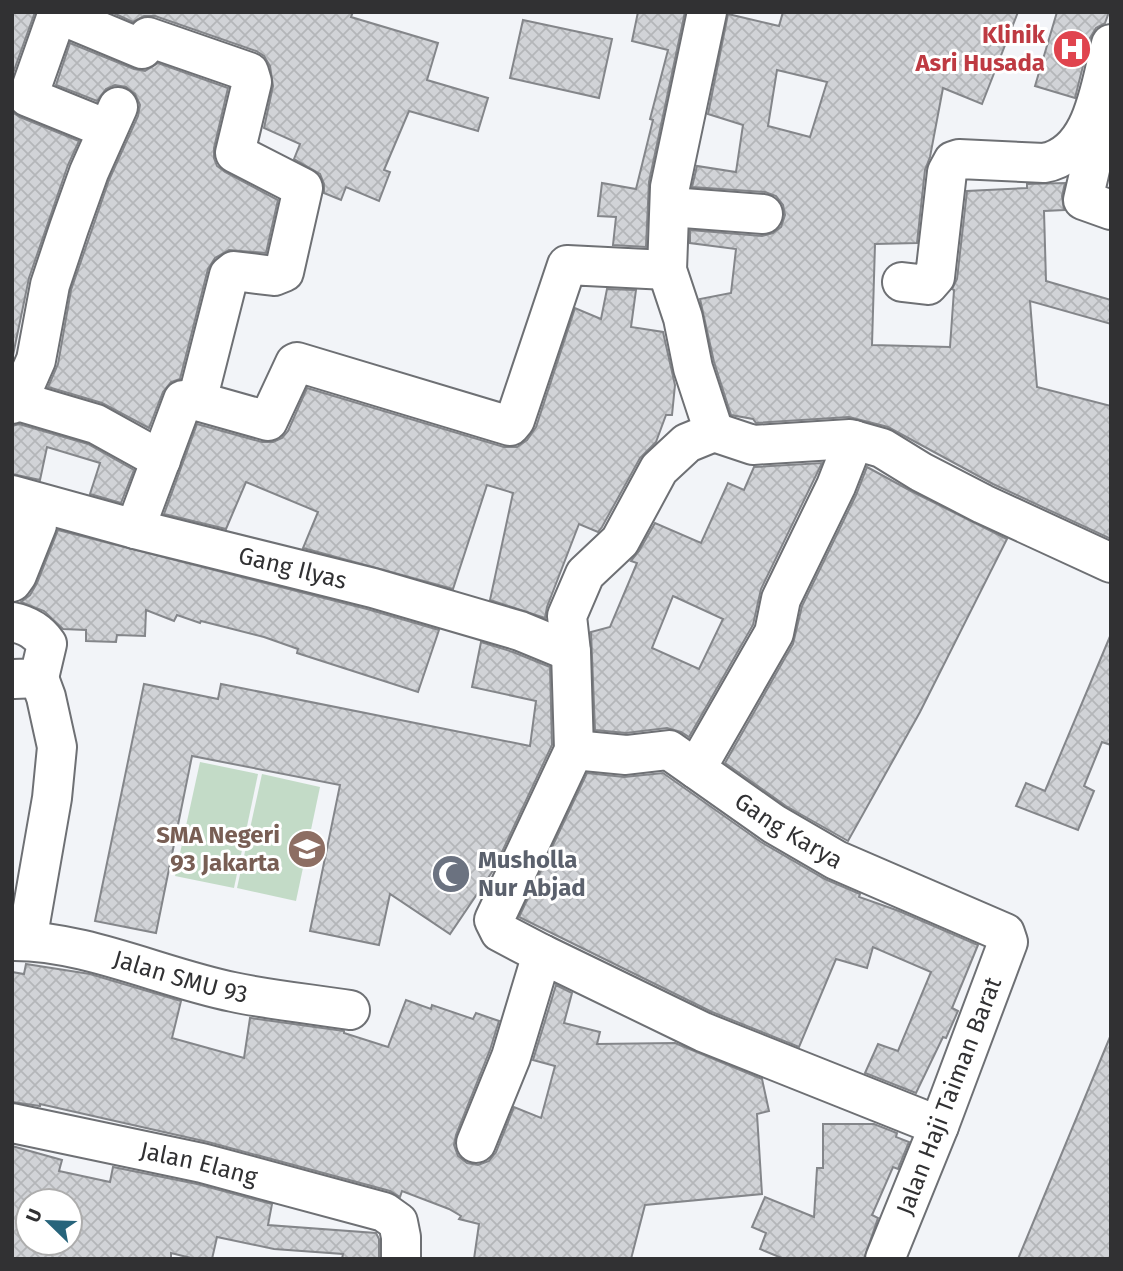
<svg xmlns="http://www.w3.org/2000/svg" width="1123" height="1271" font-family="'Fira Sans',sans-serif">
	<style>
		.pitch { fill: #c3dbc7 }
		.building { fill: url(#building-cross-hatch); stroke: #84868a; stroke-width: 2; fill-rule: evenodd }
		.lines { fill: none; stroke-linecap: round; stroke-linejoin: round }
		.minor-casing { stroke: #6e7074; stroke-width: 42 }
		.minor { stroke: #fff; stroke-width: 38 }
		.labels { text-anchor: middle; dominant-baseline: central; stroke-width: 6; stroke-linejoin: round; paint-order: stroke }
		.health-label { font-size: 24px; font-weight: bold; fill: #be3a42; stroke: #fff; text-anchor: end }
		.street-label { font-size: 24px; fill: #313133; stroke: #fff }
		.education-label { font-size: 24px; font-weight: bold; fill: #785e54; stroke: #fff; text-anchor: end }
		.worship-label { font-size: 24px; font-weight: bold; fill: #5b616d; stroke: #fff; text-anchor: start }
	</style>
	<defs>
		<pattern id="building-cross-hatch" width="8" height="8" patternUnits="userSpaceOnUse" patternTransform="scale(1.75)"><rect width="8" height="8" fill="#d1d3d7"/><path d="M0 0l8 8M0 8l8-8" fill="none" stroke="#b4b6b9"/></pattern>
	</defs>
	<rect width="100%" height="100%" fill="#f2f4f8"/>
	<g class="pitch">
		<path d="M200,762L258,774L234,888L175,876Z"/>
		<path d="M262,774L320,787L296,901L237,888Z"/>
	</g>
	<g class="building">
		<path d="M12,12H35L12,76Z"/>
		<path d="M111,12H353L351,17L438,43L427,80L488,98L478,131L409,111L384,170L390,172L379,201L346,187L341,200L324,193V184L320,174L294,159L300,144L264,128L273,86L270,66L264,56L256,51L155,16H144L133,22Z"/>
		<path d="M638,12H685L649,182L646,247L613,245L616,217L598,216L602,183L636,189L653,120L650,119L668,50L632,41Z"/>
		<path d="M783,12H1018L982,104L943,88L930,157L925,170L917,243L875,244L872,345L950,347L954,290L952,289L957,279L967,191L1027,188V184L1065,183L1062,196L1064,210L1044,211L1046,281L1111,300V324L1030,301L1037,387L1111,406V539L993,484L888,427L849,417L756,423L753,419L731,415L714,362L700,299L731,293L736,249L690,243V230L762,236L773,233L781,227L785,215L783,205L776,196L765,192L692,187L697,166L736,172L743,125L708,114L728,14L779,26ZM777,70L827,82L810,137L768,126Z"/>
		<path d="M1057,12H1109L1105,23L1096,28L1090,38L1075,98L1035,86Z"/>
		<path d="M523,20L612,39L599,98L510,78Z"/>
		<path d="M70,43L134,69L145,71L158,63L228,88L214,148V158L217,166L225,172L278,200L266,253L229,250L215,258L208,269L180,379L171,382L163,392L149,428L102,403L48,387L58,364L71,290L109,180L138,116L140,105L135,94L126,87L115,85L106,89L97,101L56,85Z"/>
		<path d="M12,112L20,117L79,141L68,165L29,278L12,360Z"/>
		<path d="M607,289L636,290L631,327L663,332L675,385L672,415H666L656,442L640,458L602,527L598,532L579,524L547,607L545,618L490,600L513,493L487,485L453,589L303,548L318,512L246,482L226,529L164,514L197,424L262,442H273L282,438L288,431L307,388L504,447H517L527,440L536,427L575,308L601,319Z"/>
		<path d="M19,424L88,444L134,470L121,503L90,494L100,463L47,447L40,480L12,474V426Z"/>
		<path d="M822,463L761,589L753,625L689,737L681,732L667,728L626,733L595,730L591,632L610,627L637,563L631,561L639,551L655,523L701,543L728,483L744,490L754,467ZM673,596L723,619L699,669L652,648Z"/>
		<path d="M867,467L911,491L1007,539L920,712L848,841L786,806L725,763L793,644L802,606L856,495Z"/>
		<path d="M58,530L367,609L439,630L418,692L297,653L298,649L264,637L201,621L200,623L177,615L174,621L146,610L145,636L117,635L116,642L86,641V630L63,629L44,611L21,602L30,595L37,583Z"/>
		<path d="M1111,634V745L1102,742L1084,786L1094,791L1078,830L1016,806L1026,783L1045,791Z"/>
		<path d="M481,642L513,652L550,667L552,745L494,869L450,934L390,894L379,945L310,931L340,785L192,756L156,933L95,921L144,684L218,699L221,684L530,746L536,701L472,687Z"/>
		<path d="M587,773L624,777L663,773L761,842L825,879L860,894L859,897L899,911L978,945L952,1008L958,1011L946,1038L943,1037L916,1093L865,1073L878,1044L898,1051L931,972L873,947L867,968L836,959L799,1047L712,1012L519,917Z"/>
		<path d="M26,964L90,974L181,1001L172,1038L244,1058L250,1018L344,1031V1033L388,1047L406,1000L431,1009L432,1005L473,1019L476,1013L499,1021L490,1050L456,1135L454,1145L458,1156L467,1163L478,1165L489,1161L496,1152L514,1107L541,1118L555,1066L533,1060L556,985L572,993L564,1023L600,1032L597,1044L675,1043L762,1079L769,1111L757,1114L762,1194L645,1205L631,1259H474L479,1224L459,1219L461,1216L449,1209L402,1191L400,1197L390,1191L208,1142L40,1104V1106L12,1102V972L24,974Z"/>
		<path d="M1110,1037L1111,1259H1018Z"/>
		<path d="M823,1124H874L897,1133L896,1137L909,1142L898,1169L893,1167L872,1215L878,1218L864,1259H784L760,1249L766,1233L752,1227L765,1197L814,1217L817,1168H823Z"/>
		<path d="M12,1146L62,1160L59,1171L110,1182L113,1167L197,1184L272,1204L268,1225L376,1233L379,1239V1259H342L343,1254L274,1249L217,1237L212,1259H195L171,1253V1259H12ZM28,1201H70V1243H28Z"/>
	</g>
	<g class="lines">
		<g class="minor-casing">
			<g id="minor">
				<path d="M58,12L28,97L107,129"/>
				<path d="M707,12L670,187L667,270L683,318L693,368L714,432L687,443L659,469L620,541L585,574L567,616L571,652L574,750L494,920L500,932L542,954L703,1032L939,1126"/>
				<path d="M58,14L142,49L148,37L249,72L252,82L235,153L303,188L284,272L274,276L234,271L229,275L197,401"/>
				<path d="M1101,122L1083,200L1111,210"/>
				<path d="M670,207L763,214"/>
				<path d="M902,282L928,285L935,277L947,172L953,161L959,159L1044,163C1094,154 1100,85 1111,44"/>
				<path d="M18,401L96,424L161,460"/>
				<path d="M12,404L18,401L36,360L50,285L69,228L89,172L118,107"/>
				<path d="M714,432L753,445L850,439L882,448L921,472L983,504L1111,563"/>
				<path id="s1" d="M12,495L135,529L373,588L520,631L571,652"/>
				<path d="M12,514L37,525L17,575L12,582"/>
				<path d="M135,529L183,400L197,401L268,421L295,363L297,362L510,426L515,420L567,265L667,270"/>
				<path d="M12,622C27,625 38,631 47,644L39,678L14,679"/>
				<path id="s2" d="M574,750L626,755L669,750L774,824L836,860L1005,933L1008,942L939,1126L885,1259"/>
				<path d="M696,769L774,633L781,599L836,486L854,440"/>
				<path id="s3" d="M12,941C84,940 163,978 233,992C271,1000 311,1004 350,1010"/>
				<path d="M27,941L52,798L57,747L46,697L39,678"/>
				<path id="s4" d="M12,1123L202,1163L384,1212L398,1222L401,1237V1259"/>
				<path d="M476,1143L511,1057L542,954"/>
			</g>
		</g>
		<use href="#minor" class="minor"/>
	</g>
	<defs>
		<g id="hospital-disc" transform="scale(2.0125)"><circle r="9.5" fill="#e0444e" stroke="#fff"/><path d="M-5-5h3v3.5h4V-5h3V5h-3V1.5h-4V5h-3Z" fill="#fff"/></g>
		<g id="school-disc" transform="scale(2.0125)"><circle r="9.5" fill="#8d6e63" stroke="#fff"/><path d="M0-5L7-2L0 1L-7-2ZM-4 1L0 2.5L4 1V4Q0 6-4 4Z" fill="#fff"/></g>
		<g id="mosque-disc" transform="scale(2.0125)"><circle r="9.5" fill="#6b7280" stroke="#fff"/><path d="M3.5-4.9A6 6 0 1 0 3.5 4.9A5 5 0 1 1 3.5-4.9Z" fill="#fff"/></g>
	</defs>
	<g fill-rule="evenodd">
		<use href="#hospital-disc" x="1072" y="49"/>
		<use href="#school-disc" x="307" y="849"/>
		<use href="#mosque-disc" x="451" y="874"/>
	</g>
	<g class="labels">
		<g class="health-label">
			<text x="1045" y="35">Klinik<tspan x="1045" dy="28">Asri Husada</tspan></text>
		</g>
		<g class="street-label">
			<text stroke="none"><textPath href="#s1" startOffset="290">Gang Ilyas</textPath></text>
			<text stroke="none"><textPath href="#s2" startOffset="240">Gang Karya</textPath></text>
			<text stroke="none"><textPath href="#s3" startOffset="173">Jalan SMU 93</textPath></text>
			<text transform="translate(949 1096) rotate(-69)">Jalan Haji Taiman Barat</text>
			<text stroke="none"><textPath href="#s4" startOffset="191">Jalan Elang</textPath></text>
		</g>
		<g class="education-label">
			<text x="280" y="835">SMA Negeri<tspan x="280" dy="28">93 Jakarta</tspan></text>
		</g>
		<g class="worship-label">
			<text x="478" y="860">Musholla<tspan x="478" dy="28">Nur Abjad</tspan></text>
		</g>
	</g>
	<rect width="1123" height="1271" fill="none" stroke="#313133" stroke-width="28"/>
	<g transform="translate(49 1222) rotate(293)"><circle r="33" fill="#ffffff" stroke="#adadad" stroke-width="2"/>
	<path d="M0-5L12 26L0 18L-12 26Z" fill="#27647b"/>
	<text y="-10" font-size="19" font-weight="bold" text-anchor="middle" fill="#313133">U</text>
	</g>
</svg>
